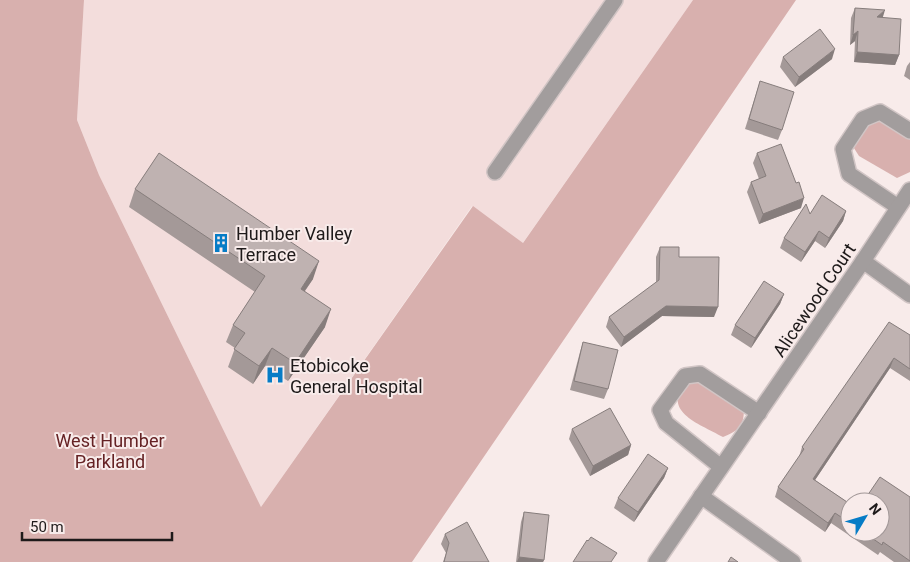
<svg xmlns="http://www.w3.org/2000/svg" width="910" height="562" font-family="Roboto,sans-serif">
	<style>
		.built { fill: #f3dddc }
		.green { fill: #d8b0ae }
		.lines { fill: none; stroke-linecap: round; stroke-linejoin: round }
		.minor-casing { stroke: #d1c5c5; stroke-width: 18 }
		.minor { stroke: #a29d9d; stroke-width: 15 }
		.wall { fill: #a49998 }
		.shaded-wall { fill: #867d7c }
		.building { fill: #bfb2b1; stroke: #867d7c }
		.labels { text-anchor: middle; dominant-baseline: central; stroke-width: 4; stroke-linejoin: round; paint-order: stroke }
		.poi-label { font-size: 18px; fill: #1e1a1a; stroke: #f8ebea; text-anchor: start }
		.street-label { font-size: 18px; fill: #1e1a1a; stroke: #f8ebea }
		.park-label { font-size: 18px; fill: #652224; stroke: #f8ebea }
	</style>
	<rect width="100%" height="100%" fill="#f8ebea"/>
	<path class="built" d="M84,0H693L522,244L472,206L261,507L99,175L77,120Z"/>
	<g class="green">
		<path d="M0,0H84L77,120L99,175L261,507L473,206L523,243L693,0H796L412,562H0Z"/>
		<path d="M885,120L910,137V172L897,178L859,156L852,145L862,121Z"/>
		<path d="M688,379H711L744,407C744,426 740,430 723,437C698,423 659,411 688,379Z"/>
	</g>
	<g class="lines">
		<g class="minor-casing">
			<g id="minor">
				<path d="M495,172L615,0"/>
				<path d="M898,207L849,174L843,149L863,119L880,112L910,131"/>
				<path d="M863,261L910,295"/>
				<path d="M721,467L666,423L660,410L685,376L700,374L759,413"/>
				<path d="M701,496L793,562"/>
				<path d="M656,562L863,261L910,190"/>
			</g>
		</g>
		<use href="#minor" class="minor"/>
	</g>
	<g class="wall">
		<path d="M855,8L883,17L899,55L895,65L854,62L855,41L850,45L851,18Z"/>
		<path d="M783,57L832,59L795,87L780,67Z"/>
		<path d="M910,62V80L904,76L907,66Z"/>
		<path d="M760,81L782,130L778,140L745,129Z"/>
		<path d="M757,153L801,208L759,224L747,192L751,182L759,179L753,163Z"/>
		<path d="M135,189L313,279L305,291L325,327L288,381L265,366L253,384L228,367L235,348L226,342L233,325L255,292L129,207Z"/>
		<path d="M846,211L843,221L825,248L815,241L801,262L780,248L784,238L810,214Z"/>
		<path d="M660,247L679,257L714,317L662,316L621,347L606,327L609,317L656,283V257Z"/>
		<path d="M784,294L780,304L751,348L731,335L735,325Z"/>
		<path d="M910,335V381L890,368L815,480L850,504V532H880L910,497V562H894L880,552L878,555L831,523L825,532L775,497L778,487L799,457L802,447Z"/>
		<path d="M583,342L608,389L604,399L570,390L580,352Z"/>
		<path d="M572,429L631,445L628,455L590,476L569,439Z"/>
		<path d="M668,468L664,478L634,522L614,508L618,498Z"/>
		<path d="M524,512L544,560L543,562H516L521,522Z"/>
		<path d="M445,534L489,562H443L446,553L441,544Z"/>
	</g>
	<g class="shaded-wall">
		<path d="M885,10L882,20L877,17Z"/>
		<path d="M858,31L855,41L850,45L853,35Z"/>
		<path d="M835,49L832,59L795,87L799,77Z"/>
		<path d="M857,52L899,55L895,65L854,62Z"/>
		<path d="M804,198L801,208L759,224L763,214Z"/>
		<path d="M846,211L843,221L825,248L829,238Z"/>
		<path d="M819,231L815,241L801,262L805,252Z"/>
		<path d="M319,261L313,279L294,306L301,289Z"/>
		<path d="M784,294L780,304L751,348L755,338Z"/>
		<path d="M666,306L718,307L714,317L662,316L621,347L624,337Z"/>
		<path d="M331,309L325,327L288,381L295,363Z"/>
		<path d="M272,348L265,366L253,384L259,366Z"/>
		<path d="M894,358L890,368L809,489L813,479Z"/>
		<path d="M631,445L628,455L590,476L593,466Z"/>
		<path d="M668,468L664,478L634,522L638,512Z"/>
		<path d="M835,513L831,523L825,532L828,523Z"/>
		<path d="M519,557L544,560L543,562H517Z"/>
	</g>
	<g class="building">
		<path d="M855,8L885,10L877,17L901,19L899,55L857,52L858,31L853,35Z"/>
		<path d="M820,29L835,49L799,77L783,57Z"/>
		<path d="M760,81L794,92L782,130L749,119Z"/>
		<path d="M781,144L796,183L799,182L804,198L763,214L751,182L766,176L757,153Z"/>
		<path d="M159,153L319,261L301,289L331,309L295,363L272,348L259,366L234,349L245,333L233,325L265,276L135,189Z"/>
		<path d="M822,195L846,211L829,238L819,231L805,252L784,238L806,204L810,214Z"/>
		<path d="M660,247H679V257H719L718,307L666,306L624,337L609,317L659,280Z"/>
		<path d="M764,281L784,294L755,338L735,325Z"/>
		<path d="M889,322L910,335V369L894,358L813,479L850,504V523L835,513L828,523L778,487L804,449L802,447Z"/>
		<path d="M583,342L618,350L608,389L574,381Z"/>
		<path d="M610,408L631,445L593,466L572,429Z"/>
		<path d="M648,454L668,468L638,512L618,498Z"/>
		<path d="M880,477L910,497V561L883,542L882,545L863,532H880V502H863Z"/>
		<path d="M524,512L549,515L544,560L519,557Z"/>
		<path d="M467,522L489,562H444L449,543L445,534Z"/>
		<path d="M591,537L617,553L611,562H573L587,540L588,541Z"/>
		<path d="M731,557L738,562H728Z"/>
	</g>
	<defs>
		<g id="building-bare" transform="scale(1.5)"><path d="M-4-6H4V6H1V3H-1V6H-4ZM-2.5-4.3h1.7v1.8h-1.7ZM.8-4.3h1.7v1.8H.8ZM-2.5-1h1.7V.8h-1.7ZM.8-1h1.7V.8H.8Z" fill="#067cc6" stroke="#f8ebea" stroke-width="2.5" paint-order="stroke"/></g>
		<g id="hospital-bare" transform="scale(1.5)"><path d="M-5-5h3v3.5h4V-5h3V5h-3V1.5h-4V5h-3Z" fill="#067cc6" stroke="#f8ebea" stroke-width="2.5" paint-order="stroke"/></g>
	</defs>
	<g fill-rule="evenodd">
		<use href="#building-bare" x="221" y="243"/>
		<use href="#hospital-bare" x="275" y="375"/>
	</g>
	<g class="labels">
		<g class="poi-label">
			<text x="236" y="233">Humber Valley<tspan x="236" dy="21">Terrace</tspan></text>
			<text x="290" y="365">Etobicoke<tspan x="290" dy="21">General Hospital</tspan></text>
		</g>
		<g class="street-label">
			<text transform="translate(814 300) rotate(-56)">Alicewood Court</text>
		</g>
		<g class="park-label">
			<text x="110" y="440">West Humber<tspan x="110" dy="21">Parkland</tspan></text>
		</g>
	</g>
	<g transform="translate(865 517) rotate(52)"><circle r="24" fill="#f8ebea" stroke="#a19797"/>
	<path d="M0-4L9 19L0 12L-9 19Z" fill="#067cc6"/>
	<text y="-8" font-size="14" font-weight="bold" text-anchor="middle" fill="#1e1a1a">N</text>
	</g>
	<path d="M22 532v8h150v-8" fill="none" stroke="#1e1a1a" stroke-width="2.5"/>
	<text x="30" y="532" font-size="15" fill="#1e1a1a" stroke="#f8ebea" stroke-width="4" paint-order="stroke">50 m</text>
</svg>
